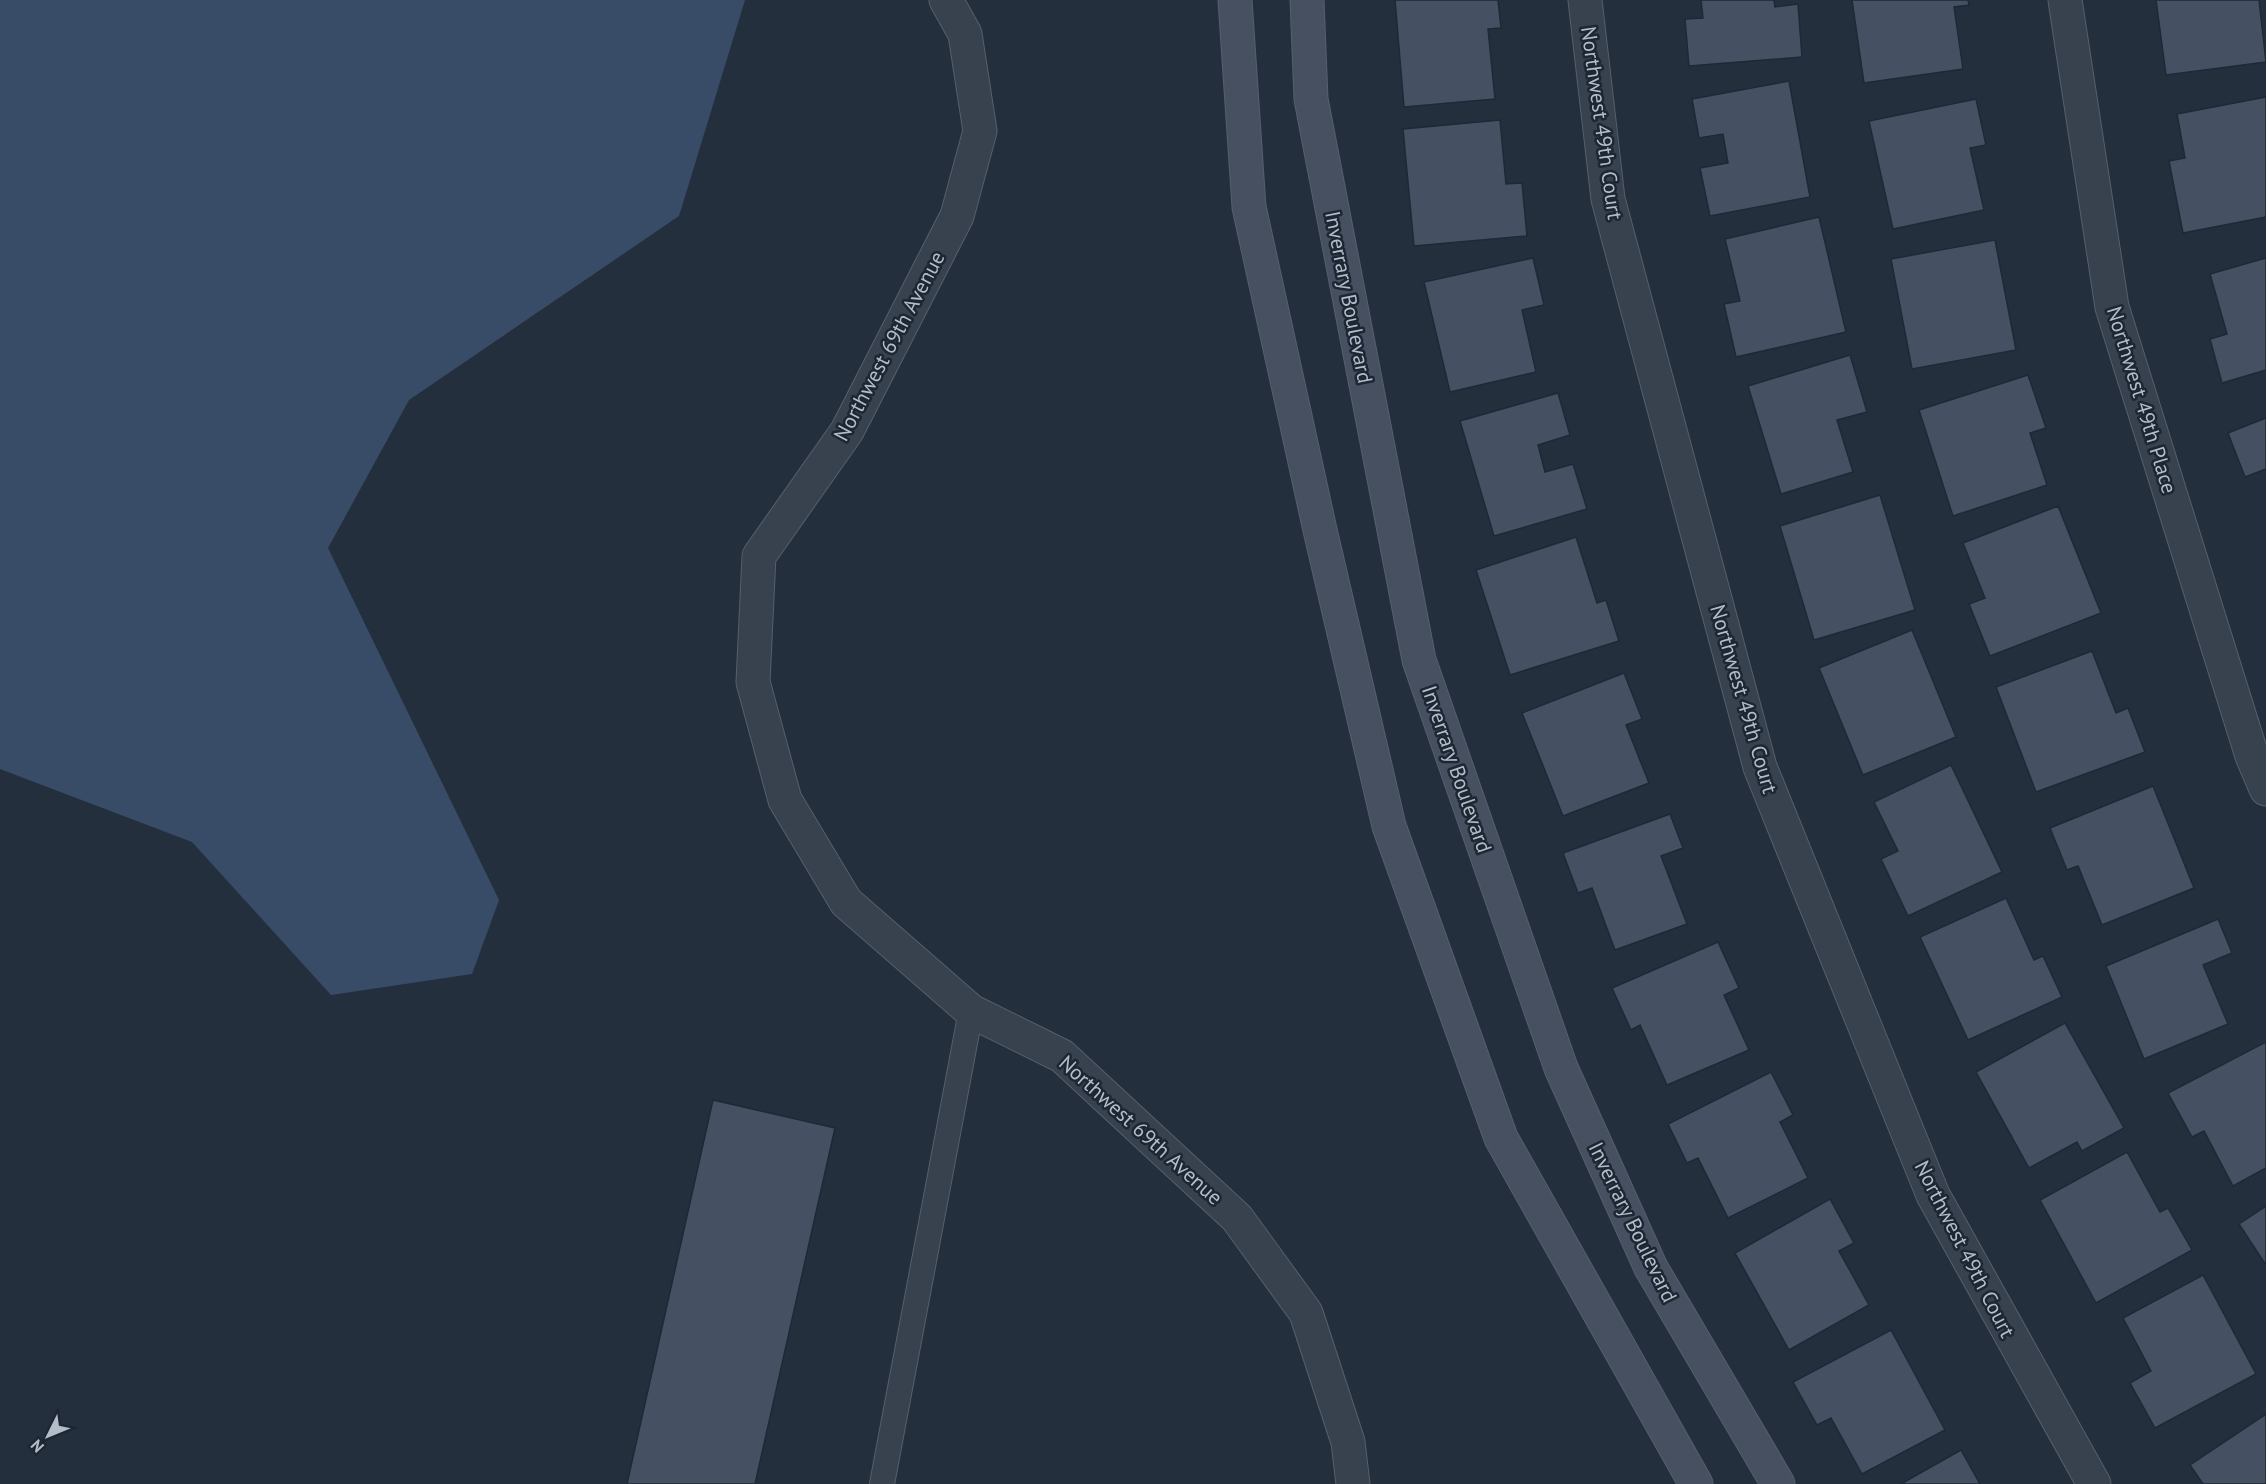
<svg xmlns="http://www.w3.org/2000/svg" width="2266" height="1484" font-family="'PT Sans',sans-serif">
	<style>
		.water { fill: #394c67 }
		.building { fill: #455162; stroke: #1f2835; stroke-width: 1.5 }
		.lines { fill: none; stroke-linecap: round; stroke-linejoin: round }
		.lane-casing { stroke: #565f6c; stroke-width: 26 }
		.street-casing { stroke: #565f6c; stroke-width: 35 }
		.secondary-casing { stroke: #565f6c; stroke-width: 35 }
		.lane { stroke: #38414e; stroke-width: 24 }
		.street { stroke: #38414e; stroke-width: 33 }
		.secondary { stroke: #465061; stroke-width: 33 }
		.labels { text-anchor: middle; dominant-baseline: central; stroke-width: 5; stroke-linejoin: round; paint-order: stroke }
		.street-label { font-size: 21px; fill: #b4bcc9; stroke: #1d2633 }
	</style>
	<rect width="100%" height="100%" fill="#242f3e"/>
	<path class="water" d="M0,0H745L679,216L409,400L328,548L499,900L472,974L331,995L192,842L0,769Z"/>
	<g class="building">
		<path d="M1395,0H1498L1501,28L1488,29L1495,99L1404,107Z"/>
		<path d="M1701,0H1774L1775,7L1798,4L1802,57L1689,66L1685,19L1703,18Z"/>
		<path d="M1852,0H1968L1969,5L1954,7L1963,69L1864,83Z"/>
		<path d="M2156,0H2259L2266,62L2166,75Z"/>
		<path d="M1789,81L1810,197L1710,216L1700,168L1728,163L1723,134L1699,138L1692,99Z"/>
		<path d="M2266,97V217L2183,233L2169,161L2185,158L2177,114Z"/>
		<path d="M1976,99L1986,145L1970,148L1984,210L1893,229L1869,121Z"/>
		<path d="M1500,120L1506,184L1522,183L1527,236L1414,246L1403,129Z"/>
		<path d="M1819,217L1846,332L1736,357L1724,304L1740,301L1725,239Z"/>
		<path d="M1995,240L2016,350L1912,369L1891,259Z"/>
		<path d="M1533,258L1544,305L1522,310L1536,372L1450,392L1424,282Z"/>
		<path d="M2266,258V370L2222,383L2210,339L2227,334L2210,274Z"/>
		<path d="M1850,355L1867,412L1837,420L1853,472L1781,494L1748,386Z"/>
		<path d="M2028,375L2046,428L2030,433L2047,485L1953,516L1919,410Z"/>
		<path d="M1558,393L1570,435L1538,445L1545,472L1573,464L1587,509L1494,536L1460,421Z"/>
		<path d="M2266,418V469L2245,477L2228,433Z"/>
		<path d="M1880,495L1915,610L1814,640L1780,526Z"/>
		<path d="M2058,506L2101,613L1990,656L1969,604L1985,598L1963,543Z"/>
		<path d="M1576,537L1597,603L1606,600L1619,641L1510,675L1476,570Z"/>
		<path d="M1912,630L1956,737L1863,775L1819,668Z"/>
		<path d="M2092,651L2116,713L2128,708L2145,752L2036,792L1996,687Z"/>
		<path d="M1624,673L1642,719L1626,725L1649,783L1563,816L1522,713Z"/>
		<path d="M1951,765L2002,872L1908,916L1881,859L1898,851L1874,802Z"/>
		<path d="M2153,786L2194,888L2102,925L2078,866L2067,870L2050,828Z"/>
		<path d="M1670,814L1683,848L1661,856L1687,924L1615,950L1592,888L1578,893L1563,853Z"/>
		<path d="M2006,898L2034,960L2043,956L2062,997L1968,1040L1920,937Z"/>
		<path d="M2218,919L2232,953L2203,965L2228,1024L2144,1059L2106,966Z"/>
		<path d="M1718,942L1739,988L1724,995L1749,1050L1667,1085L1640,1025L1631,1030L1612,988Z"/>
		<path d="M2065,1023L2124,1128L2082,1151L2077,1142L2029,1168L1976,1072Z"/>
		<path d="M2266,1042V1168L2233,1186L2204,1131L2192,1137L2168,1093Z"/>
		<path d="M1771,1072L1793,1115L1780,1122L1808,1178L1728,1218L1698,1158L1687,1163L1668,1124Z"/>
		<path d="M713,1100L835,1128L755,1484H627Z"/>
		<path d="M2127,1152L2160,1212L2168,1208L2192,1250L2096,1303L2040,1200Z"/>
		<path d="M1830,1199L1854,1243L1839,1251L1869,1305L1789,1350L1735,1253Z"/>
		<path d="M2266,1206V1265L2239,1224Z"/>
		<path d="M2203,1275L2256,1374L2155,1428L2130,1383L2151,1371L2123,1318Z"/>
		<path d="M1891,1330L1945,1430L1862,1474L1831,1418L1817,1425L1793,1382Z"/>
		<path d="M2266,1414V1484H2203L2190,1465Z"/>
		<path d="M1961,1450L1980,1484H1901Z"/>
	</g>
	<g class="lines">
		<g class="lane-casing">
			<path id="lane" d="M882,1484L971,1011"/>
		</g>
		<g class="street-casing">
			<g id="street">
				<path d="M946,0L965,34L980,131L957,216L847,431L759,556L753,682L785,800L846,902L971,1011L1062,1056L1237,1218L1306,1313L1348,1442L1353,1484"/>
				<path d="M1585,0L1608,199L1760,767L1933,1195L2094,1484"/>
				<path d="M2065,0L2112,307L2252,756L2266,789"/>
			</g>
		</g>
		<g class="secondary-casing">
			<g id="secondary">
				<path d="M1235,0L1249,207L1320,530L1389,826L1501,1138L1696,1484"/>
				<path d="M1307,0L1311,99L1419,660L1561,1068L1651,1268L1778,1484"/>
			</g>
		</g>
		<use href="#lane" class="lane"/>
		<use href="#street" class="street"/>
		<use href="#secondary" class="secondary"/>
	</g>
	<g class="labels">
		<g class="street-label">
			<text transform="translate(1602 123) rotate(82)">Northwest 49th Court</text>
			<text transform="translate(1349 297) rotate(79)">Inverrary Boulevard</text>
			<text transform="translate(889 346) rotate(-62)">Northwest 69th Avenue</text>
			<text transform="translate(2142 400) rotate(73)">Northwest 49th Place</text>
			<text transform="translate(1744 699) rotate(74)">Northwest 49th Court</text>
			<text transform="translate(1457 769) rotate(71)">Inverrary Boulevard</text>
			<text transform="translate(1141 1130) rotate(42)">Northwest 69th Avenue</text>
			<text transform="translate(1633 1222) rotate(64)">Inverrary Boulevard</text>
			<text transform="translate(1965 1249) rotate(63)">Northwest 49th Court</text>
		</g>
	</g>
	<g transform="translate(48 1436) rotate(227)" stroke="#1d2633" stroke-width="4.5" paint-order="stroke">
	<path d="M0-4.5L10 22L0 15L-10 22Z" fill="#b4bcc9"/>
	<text y="-9" font-size="16" font-weight="bold" text-anchor="middle" fill="#b4bcc9">N</text>
	</g>
</svg>
